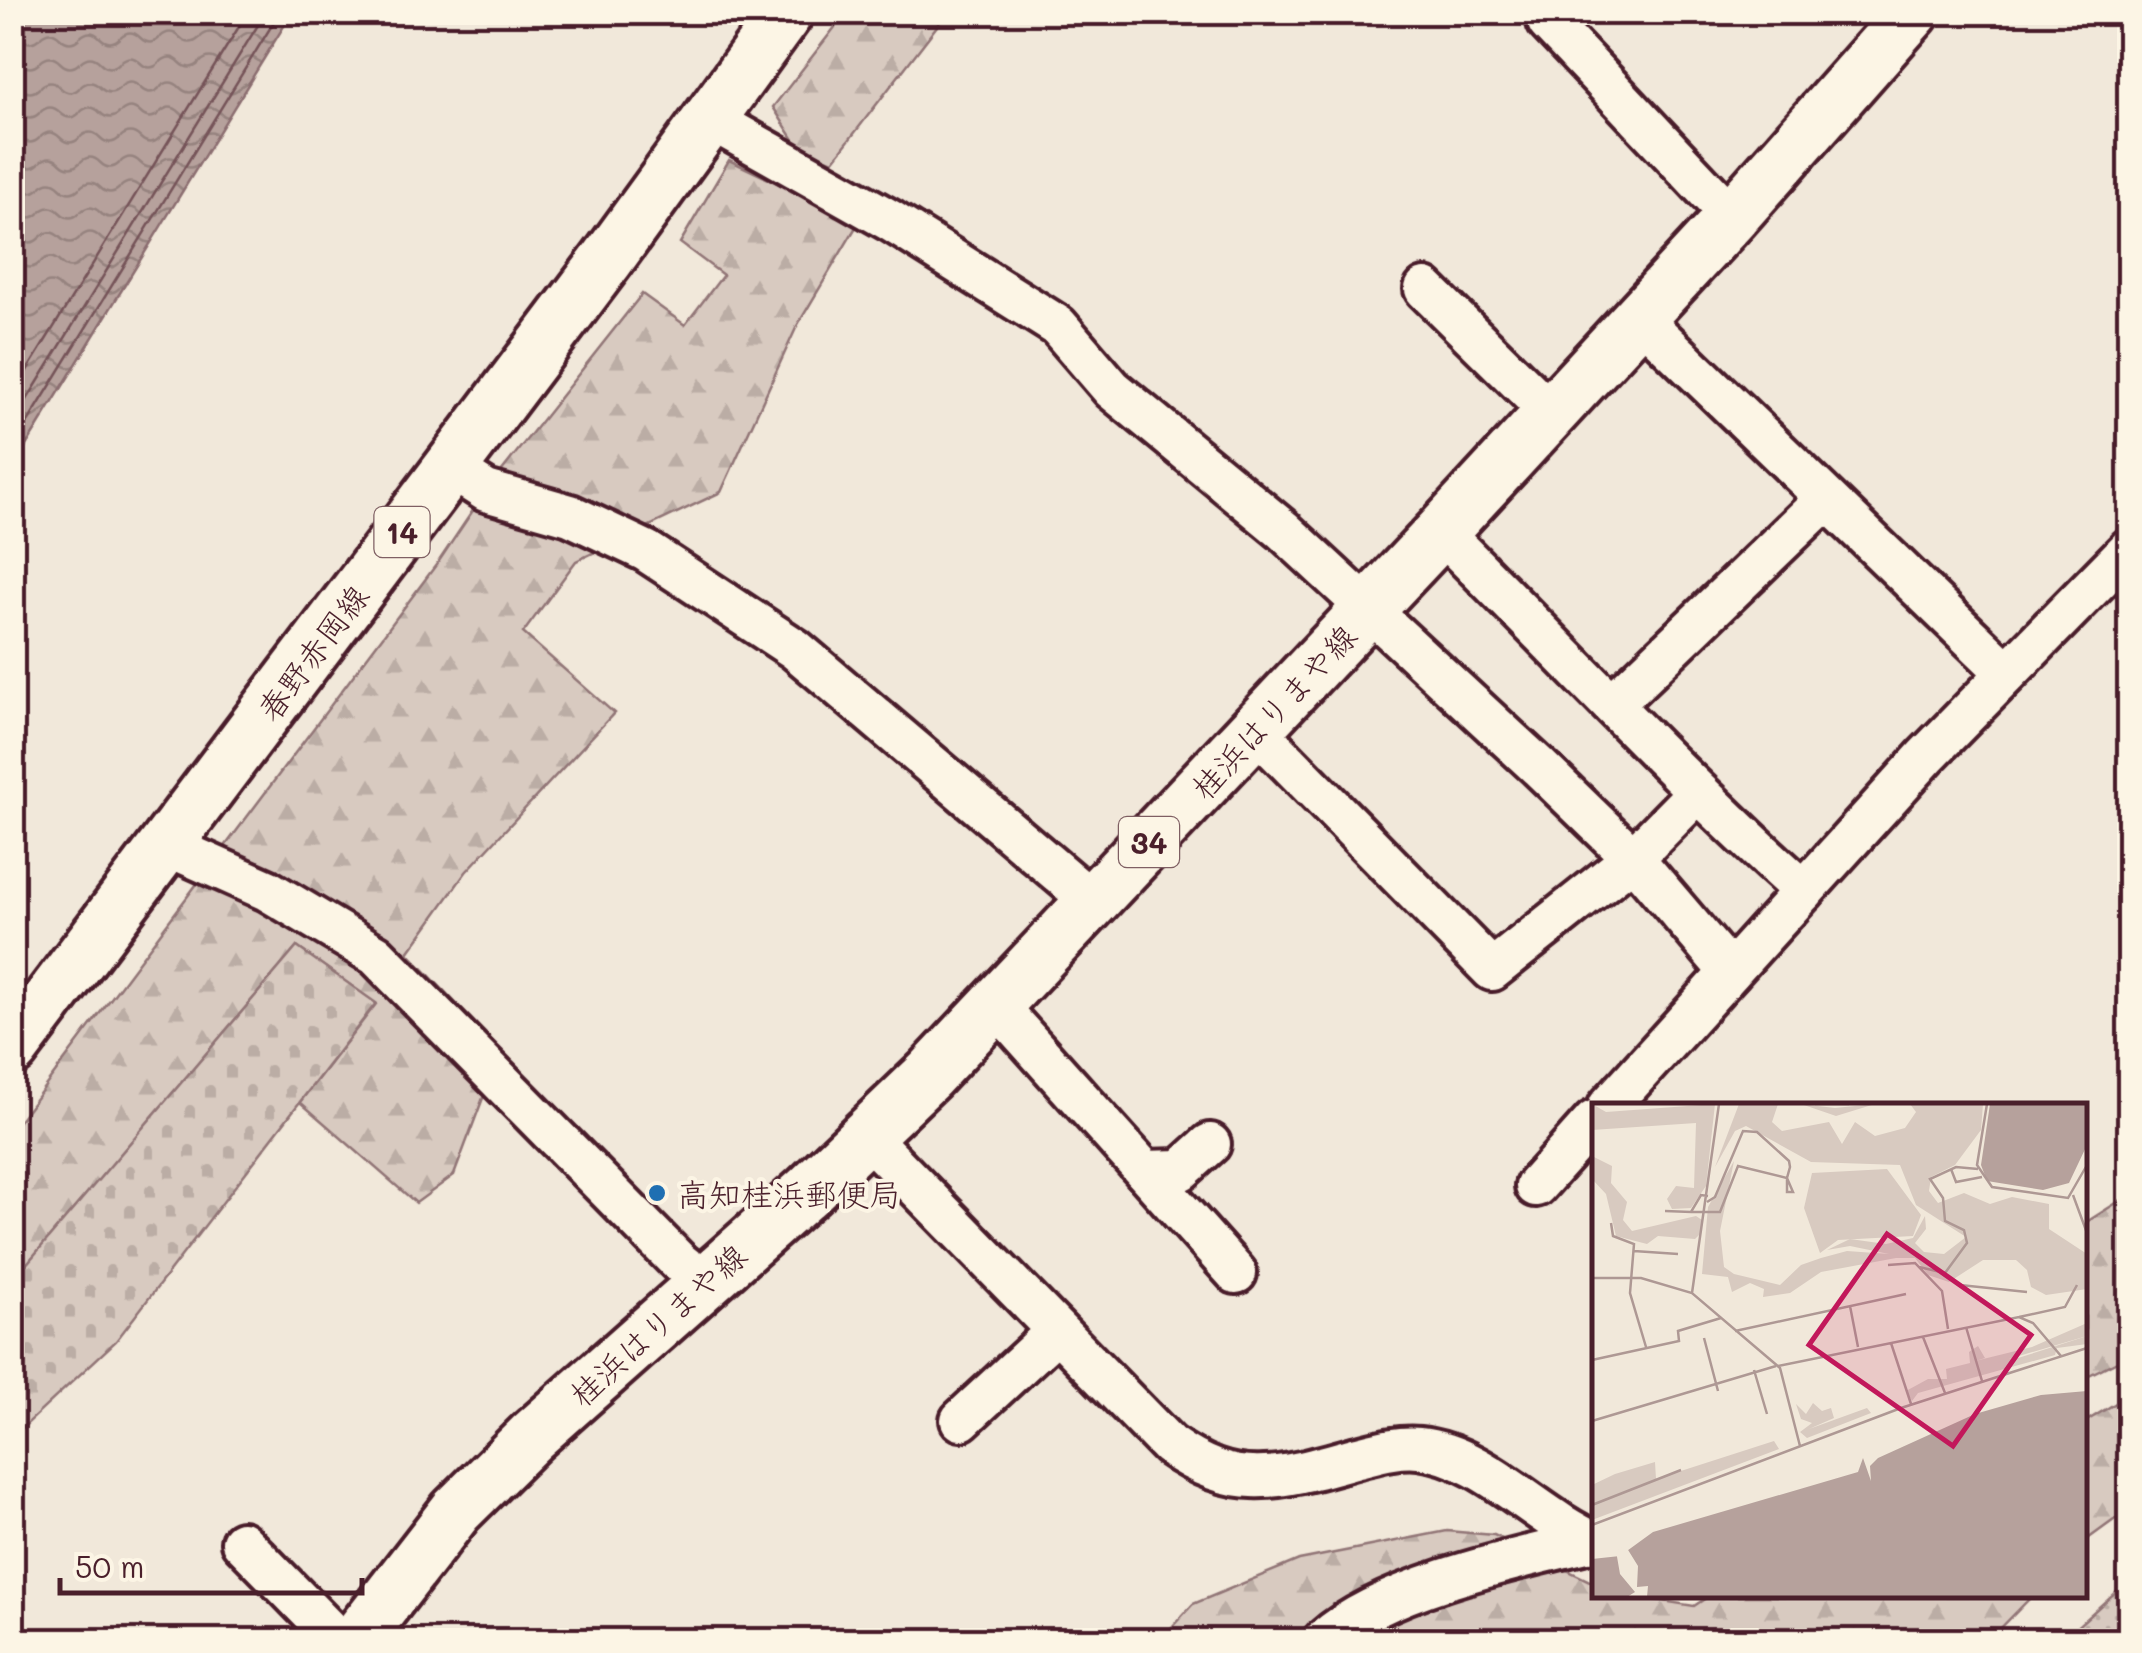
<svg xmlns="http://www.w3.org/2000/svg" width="2142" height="1653" font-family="Mali,'Klee One',sans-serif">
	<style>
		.grass { fill: url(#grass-dots); stroke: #917476; stroke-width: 2.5 }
		.forest { fill: url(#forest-firs); stroke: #917476; stroke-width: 2.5 }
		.cemetery { fill: url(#cemetery-stones); stroke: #917476; stroke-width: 2.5 }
		.water { fill: url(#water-waves); stroke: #8b6d6f; stroke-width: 2.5 }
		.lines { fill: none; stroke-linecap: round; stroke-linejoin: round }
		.shore { stroke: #755358; stroke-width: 2.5 }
		.minor-casing { stroke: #4a1f2b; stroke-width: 48 }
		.major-casing { stroke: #4a1f2b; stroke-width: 60 }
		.minor { stroke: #fcf5e5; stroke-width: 40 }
		.major { stroke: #fcf5e5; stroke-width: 52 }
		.poi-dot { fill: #1f6fb2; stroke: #fcf5e5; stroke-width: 4 }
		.labels { text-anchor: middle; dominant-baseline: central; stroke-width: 8; stroke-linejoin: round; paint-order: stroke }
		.shield { fill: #fcf5e5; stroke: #7f5f63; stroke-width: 2.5 }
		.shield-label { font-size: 30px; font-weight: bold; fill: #4a1f2b }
		.street-label { font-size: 32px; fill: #4a1f2b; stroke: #fcf5e5 }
		.poi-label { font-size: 32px; fill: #4a1f2b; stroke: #fcf5e5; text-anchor: start }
		.inset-road { fill: none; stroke: #ae9894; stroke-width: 2.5 }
		.view { fill: #c2185b; fill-opacity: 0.15; stroke: #c2185b; stroke-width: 5 }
		.inset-edge { fill: none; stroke: #4a1f2b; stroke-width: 5 }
	</style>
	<defs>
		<pattern id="grass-dots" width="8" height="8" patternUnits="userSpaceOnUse" patternTransform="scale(2.5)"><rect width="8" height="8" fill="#d8cac0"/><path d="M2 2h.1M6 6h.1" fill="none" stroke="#bbada5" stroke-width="1.8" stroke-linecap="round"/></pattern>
		<pattern id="forest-firs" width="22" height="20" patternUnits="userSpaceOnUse" patternTransform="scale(2.5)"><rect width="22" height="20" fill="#d8cac0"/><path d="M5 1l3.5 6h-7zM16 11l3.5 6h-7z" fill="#bbada5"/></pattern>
		<pattern id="cemetery-stones" width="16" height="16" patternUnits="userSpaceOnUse" patternTransform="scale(2.5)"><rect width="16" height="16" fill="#d8cac0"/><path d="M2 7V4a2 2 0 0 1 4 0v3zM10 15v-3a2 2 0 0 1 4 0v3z" fill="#bbada5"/></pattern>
		<pattern id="water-waves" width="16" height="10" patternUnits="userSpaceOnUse" patternTransform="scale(2.5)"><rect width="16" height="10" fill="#b6a19c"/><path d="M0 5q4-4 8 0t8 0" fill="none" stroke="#96837f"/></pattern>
	</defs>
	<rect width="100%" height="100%" fill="#f1e8da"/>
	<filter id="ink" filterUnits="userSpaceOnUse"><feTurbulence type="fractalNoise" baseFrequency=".01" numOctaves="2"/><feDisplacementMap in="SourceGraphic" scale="20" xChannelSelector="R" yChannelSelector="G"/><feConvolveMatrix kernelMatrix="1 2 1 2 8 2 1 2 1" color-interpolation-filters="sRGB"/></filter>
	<g filter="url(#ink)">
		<path class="grass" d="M2129,1580V1640H2062Z"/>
		<g class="forest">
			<path d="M846,13H947L833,161L798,146L773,107Z"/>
			<path d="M729,160L859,222L797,326L721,492L576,561L523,633L614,713L466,872L408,953L501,1050L454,1175L416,1203L300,1102L376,1004L297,947L13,1280V1129L439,561L486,491L642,294L685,325L723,275L680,243Z"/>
			<path d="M2129,1195V1355L2085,1377V1223Z"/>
			<path d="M2129,1395V1509L2085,1541V1422Z"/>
			<path d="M1447,1531L1494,1535L1594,1583V1596H1631L1694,1606L1709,1596H2032L1989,1640H1160L1193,1604L1299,1560Z"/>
		</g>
		<path class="cemetery" d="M297,947L376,1003L116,1341L13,1437V1280Z"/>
		<path class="water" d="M13,12L292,13L13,467L12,13Z"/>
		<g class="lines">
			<g class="shore">
				<path d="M12,395L248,12"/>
				<path d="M12,424L266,12"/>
				<path d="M12,448L280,12"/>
			</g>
			<g class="minor-casing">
				<g id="minor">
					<path d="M1548,22L1732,217"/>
					<path d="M710,119L891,221L1058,326L1112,389L1283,530L1539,767L1633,858L1730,972"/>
					<path d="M1425,289L1551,413"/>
					<path d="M1639,317L2007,673"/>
					<path d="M450,468L486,491L570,515L646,551L795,649L1093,902"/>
					<path d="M1441,532C1562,652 1677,777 1804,891"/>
					<path d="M1614,703L1826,499"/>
					<path d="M1256,730L1492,970L1633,858L1696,794"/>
					<path d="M166,845L267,890L376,955L678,1261L703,1281"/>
					<path d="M996,1005L1236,1273"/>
					<path d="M1609,1106L1926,756L2130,548"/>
					<path d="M867,1136L1169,1445C1237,1494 1282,1478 1358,1457C1378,1452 1398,1446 1419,1448C1484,1455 1536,1517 1594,1542"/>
					<path d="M1145,1171L1181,1170L1210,1144"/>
					<path d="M1536,1186L1594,1121"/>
					<path d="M961,1420L1057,1331"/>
					<path d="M242,1542L338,1640"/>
					<path d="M1324,1640C1382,1588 1514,1559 1591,1541"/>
				</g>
			</g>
			<g class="major-casing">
				<g id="major">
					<path d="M12,1049L607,260L787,12"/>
					<path d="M356,1640L456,1511L532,1436L808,1191L929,1075L1441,532L1732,217L1913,12"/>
				</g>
			</g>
			<use href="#minor" class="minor"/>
			<use href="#major" class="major"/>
		</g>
	</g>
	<circle class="poi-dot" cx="657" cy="1193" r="10"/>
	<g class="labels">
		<g class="shield">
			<rect x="374.5" y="507" width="55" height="50" rx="8"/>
			<rect x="1119" y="817" width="60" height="50" rx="8"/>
		</g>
		<g class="shield-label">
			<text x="402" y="532">14</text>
			<text x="1149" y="842">34</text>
		</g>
		<g class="street-label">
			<text transform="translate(312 652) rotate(-53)">春野赤岡線</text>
			<text transform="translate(1273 711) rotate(-47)">桂浜はりまや線</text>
			<text transform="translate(657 1324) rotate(-42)">桂浜はりまや線</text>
		</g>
		<g class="poi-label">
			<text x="677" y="1193">高知桂浜郵便局</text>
		</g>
	</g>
	<g transform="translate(1592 1103)">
		<rect width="495" height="495" fill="#f1e8da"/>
		<path d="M295,66L329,112L321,133L246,137L228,150L212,105L220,70Z" fill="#d8cac0"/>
		<path d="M0,1L14,9L123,1L114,83L99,105L80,106L75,96L84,83L102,85L104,20L0,27ZM147,1H186L180,19L190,28L237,19L250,41L263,19L283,33L313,25L324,9L318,1H391L389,27L363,62L339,74L337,88L346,100L372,90L398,101L420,94L457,101V126L495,151V186L454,192L439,184L435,167L424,157H391L357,179L336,172L323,155H304L229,169L198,190L171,194L172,186L158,180L140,189L136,174L110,171L116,104L142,58L128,128L132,164L142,171L188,182L209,162L229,155L255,148L297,151L258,143L235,147L258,136L294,141L321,135L333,113L334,126L323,140L332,149L352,151L374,134L324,102L308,62L219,59L154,23L143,28L123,64ZM209,1L243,5L283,1L244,13ZM0,53L20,63L19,80L35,99L31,117L40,128L104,113L110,117L108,131L103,136L66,133L55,141L24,133L14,91L0,76ZM495,233V241L465,245L463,252L326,290L320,298L314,288L336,276H355L354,266L378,260L377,249L386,243L393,255L384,258L426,255ZM221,300L230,308L239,305L242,315L217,326L275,305L279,310L215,335L208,329L220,320L209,316L204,301L214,311ZM182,338L187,346L0,417V382L23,371L63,359L64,376Z" fill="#d8cac0"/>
		<path d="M495,220V233L386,265L383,258L440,244Z" fill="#d8cac0"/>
		<path d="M398,1H495V42L477,80L451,87L395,78L389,62ZM495,288V494H0V456L28,453L61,429L266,369L271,355L279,378L278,363L286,355L383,311L449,292Z" fill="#b6a19c"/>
		<path d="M33,442L46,463L45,484L56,483L55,494H35L43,489L28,471L24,448Z" fill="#f1e8da"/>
		<path class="inset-road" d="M223,1H257M395,1L385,62L400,84L476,95L495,62M359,66L364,79L390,74M481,92L495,130M73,108L99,109L109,92L116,93M99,109H128L146,63L195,75L201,89H195V75L198,64L197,58L165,29L151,28L123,94L115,99M19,120L21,133L42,141L38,190L54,244M42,148L86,151M296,162L323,160L350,188L356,226M327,164L353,170L375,140L372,127L353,118L351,95L338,76L364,64L386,66M0,175H49L100,190L188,265L208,343M368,182L435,189M100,190L127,1M258,203L266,244M427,214L473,204L485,182M374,224L390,278M143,228L314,191M331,234L353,290M112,235L126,288M299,240L319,301M0,257L87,238L86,228L129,215M186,263L427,214L441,220L469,253M162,267L175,311M0,318L184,263M0,402L89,367M0,422L309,305L495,245"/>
		<path class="view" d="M295,131L439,232L361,343L217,242Z"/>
		<rect width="495" height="495" class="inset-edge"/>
	</g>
	<rect width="2142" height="1653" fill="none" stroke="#fcf5e5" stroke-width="50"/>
	<rect x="25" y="25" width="2092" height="1603" fill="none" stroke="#4a1f2b" stroke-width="4" filter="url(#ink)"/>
	<path d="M60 1578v15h302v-15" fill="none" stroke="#4a1f2b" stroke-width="5"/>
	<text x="75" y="1578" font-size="30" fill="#4a1f2b" stroke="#fcf5e5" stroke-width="8" paint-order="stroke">50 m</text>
</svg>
